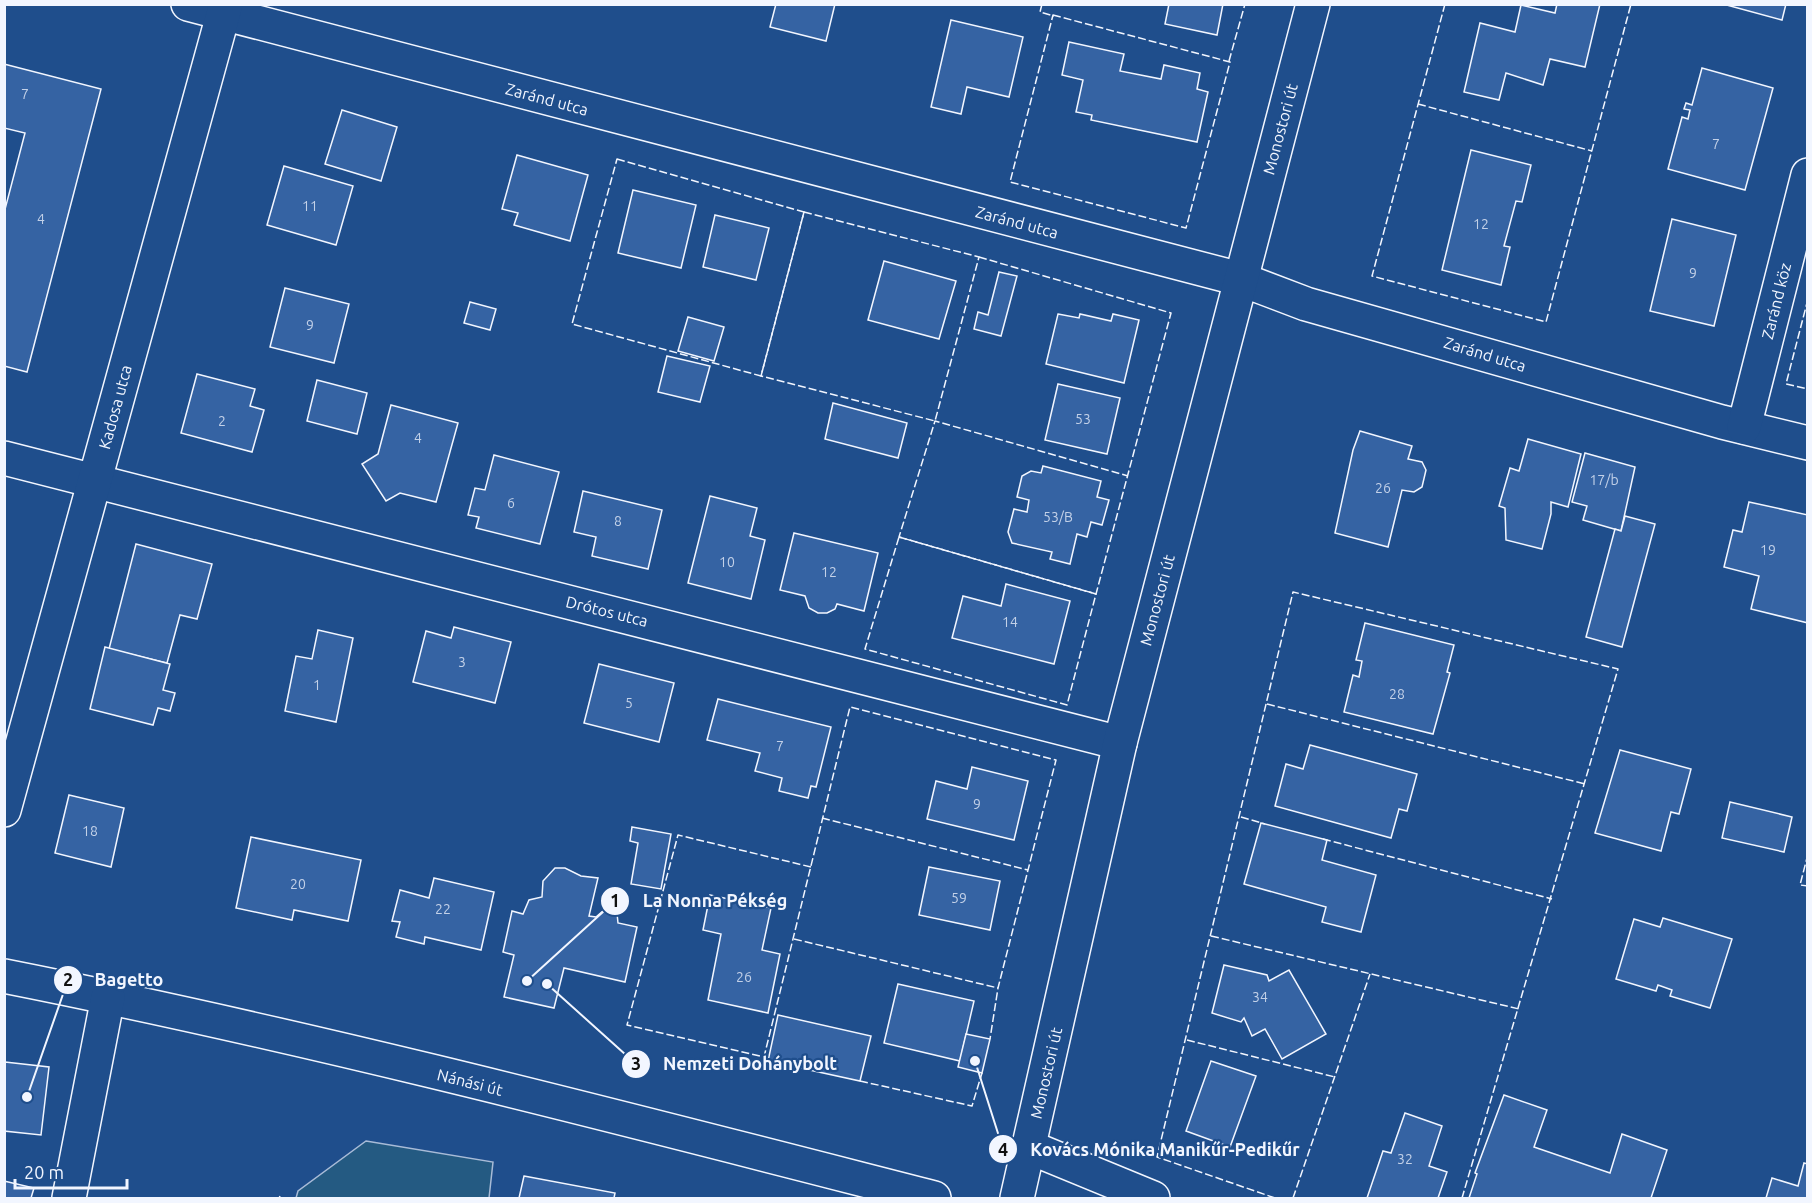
<svg xmlns="http://www.w3.org/2000/svg" width="1812" height="1203" font-family="Ubuntu,sans-serif">
	<style>
		.green { fill: #245a82; stroke: #a8bbd7; stroke-width: 1.5 }
		.building { fill: #3563a3; stroke: #f2f6ff; stroke-width: 1.5 }
		.lines { fill: none; stroke-linecap: round; stroke-linejoin: round }
		.minor-casing { stroke: #f2f6ff; stroke-width: 36 }
		.minor { stroke: #1f4e8c; stroke-width: 33 }
		.fence { stroke: #f2f6ff; stroke-width: 1.5; stroke-dasharray: 8 3; stroke-linecap: butt }
		.labels { text-anchor: middle; dominant-baseline: central; stroke-width: 4.5; stroke-linejoin: round; paint-order: stroke }
		.number-label { font-size: 14px; fill: #c3d1e8 }
		.street-label { font-size: 16px; fill: #f2f6ff; stroke: #1f4e8c }
		.leader { fill: none; stroke: #f2f6ff; stroke-width: 2 }
		.callout-dot { fill: #f2f6ff; stroke: #1f4e8c; stroke-width: 2 }
		.mark-label { font-size: 18px; text-anchor: middle; font-weight: bold; fill: #111 }
		.callout-label { font-size: 18px; text-anchor: middle; font-weight: bold; fill: #f2f6ff; stroke: #1f4e8c; stroke-width: 4.5; stroke-linejoin: round; paint-order: stroke }
	</style>
	<rect width="100%" height="100%" fill="#1f4e8c"/>
	<path class="green" d="M366,1141L493,1162L489,1198H296L298,1191Z"/>
	<g class="building">
		<path d="M776,4H835L826,41L770,27Z"/>
		<path d="M1169,4H1223L1217,35L1165,24Z"/>
		<path d="M1557,4H1600L1585,67L1550,59L1543,85L1506,73L1499,100L1464,92L1480,23L1515,32L1521,5L1555,13Z"/>
		<path d="M1723,4H1786L1782,20Z"/>
		<path d="M951,20L1023,37L1009,97L967,87L961,114L931,107Z"/>
		<path d="M1069,42L1124,54L1120,71L1161,79L1164,65L1200,73L1197,89L1208,92L1197,142L1091,120L1092,115L1076,112L1083,80L1062,75Z"/>
		<path d="M4,64L101,89L27,372L4,366V213L25,133L4,128Z"/>
		<path d="M1702,68L1773,88L1745,190L1668,169L1682,117L1688,119L1690,110L1684,109L1686,103L1692,105Z"/>
		<path d="M342,110L397,127L381,181L325,164Z"/>
		<path d="M1471,150L1531,165L1522,202L1516,201L1504,246L1510,247L1501,285L1442,270Z"/>
		<path d="M517,155L588,175L570,241L514,225L518,213L502,209Z"/>
		<path d="M284,166L353,186L336,245L267,225Z"/>
		<path d="M633,190L696,205L681,268L618,253Z"/>
		<path d="M715,215L769,228L756,280L703,267Z"/>
		<path d="M1672,219L1736,235L1714,326L1650,311Z"/>
		<path d="M884,261L956,281L939,339L868,320Z"/>
		<path d="M999,272L1017,276L1001,336L974,329L978,312L988,315Z"/>
		<path d="M285,288L349,304L334,363L270,347Z"/>
		<path d="M470,302L496,309L490,330L464,323Z"/>
		<path d="M1058,314L1079,318L1080,314L1111,321L1113,314L1139,320L1124,383L1046,364Z"/>
		<path d="M688,317L724,327L714,361L678,351Z"/>
		<path d="M667,356L710,366L700,402L658,392Z"/>
		<path d="M197,374L255,389L250,406L264,410L252,452L181,433Z"/>
		<path d="M317,380L367,393L357,434L307,421Z"/>
		<path d="M1058,384L1120,398L1107,454L1045,440Z"/>
		<path d="M833,403L907,423L898,458L825,439Z"/>
		<path d="M391,405L458,423L436,502L400,493L386,501L362,464L378,454Z"/>
		<path d="M1360,431L1412,446L1408,459L1422,462L1426,470L1422,487L1414,492L1402,490L1388,547L1335,533L1353,450Z"/>
		<path d="M1528,439L1581,454L1568,507L1551,502V514L1542,549L1506,540L1505,508L1499,506L1510,468L1519,471Z"/>
		<path d="M1585,453L1635,467L1621,531L1583,520L1587,506L1572,502Z"/>
		<path d="M494,455L559,472L540,544L476,528L479,517L468,515L475,488L485,490Z"/>
		<path d="M1043,466L1101,481L1097,497L1109,500L1102,525L1091,522L1087,537L1077,534L1070,564L1050,559L1052,552L1012,543L1008,532L1014,509L1027,512L1029,500L1017,497L1022,476L1031,471L1041,473Z"/>
		<path d="M583,491L662,510L648,569L592,556L596,537L574,532Z"/>
		<path d="M710,496L757,508L750,536L765,540L751,599L688,583Z"/>
		<path d="M1749,502L1808,515V623L1751,609L1759,576L1724,567L1733,530L1742,532Z"/>
		<path d="M1625,516L1655,524L1622,647L1586,637L1615,529L1621,531Z"/>
		<path d="M794,533L878,553L864,611L837,604L835,609L827,613H818L809,608L805,596L780,590Z"/>
		<path d="M136,544L212,564L197,619L180,615L167,663L109,649Z"/>
		<path d="M1006,584L1070,601L1054,664L952,638L963,596L1001,606Z"/>
		<path d="M1365,623L1454,645L1447,672L1450,673L1433,734L1344,712L1353,675L1359,677L1362,661L1356,660Z"/>
		<path d="M454,627L511,642L495,703L413,682L426,631L451,638Z"/>
		<path d="M318,630L353,638L336,722L285,711L296,656L312,659Z"/>
		<path d="M105,647L170,664L163,690L175,693L170,711L158,708L153,725L90,709Z"/>
		<path d="M599,664L674,683L659,742L584,723Z"/>
		<path d="M718,699L831,727L816,787L811,786L808,798L779,791L782,778L755,771L760,753L707,740Z"/>
		<path d="M1310,745L1417,774L1407,811L1399,809L1391,838L1275,806L1286,764L1303,769Z"/>
		<path d="M1620,750L1691,769L1679,814L1671,812L1661,851L1595,833Z"/>
		<path d="M972,767L1028,781L1014,840L927,819L936,781L967,789Z"/>
		<path d="M69,795L124,808L111,867L55,853Z"/>
		<path d="M1730,802L1792,817L1784,852L1722,838Z"/>
		<path d="M1261,823L1327,840L1322,860L1376,875L1361,932L1322,922L1326,907L1244,884Z"/>
		<path d="M632,827L671,834L661,889L631,884L638,843L630,841Z"/>
		<path d="M251,837L361,860L348,921L294,910L292,920L236,908Z"/>
		<path d="M929,867L1000,881L990,930L919,915Z"/>
		<path d="M555,868H565L581,876L598,878L589,916L596,917L604,910L617,913L618,923L637,927L625,982L564,968L554,1008L504,997L514,955L503,952L512,911L523,914L529,900L542,897L543,881Z"/>
		<path d="M434,878L494,892L481,950L425,937L424,944L396,937L400,922L392,921L400,890L429,898Z"/>
		<path d="M710,895L771,908L762,950L780,954L768,1013L708,1000L721,934L703,930Z"/>
		<path d="M1663,918L1732,939L1710,1008L1670,996L1672,990L1658,985L1656,991L1616,979L1634,919L1660,927Z"/>
		<path d="M1224,965L1267,975L1269,981L1289,970L1326,1034L1282,1059L1265,1029L1252,1036L1244,1018L1241,1022L1212,1013Z"/>
		<path d="M898,984L974,1001L960,1061L884,1043Z"/>
		<path d="M778,1015L871,1036L860,1081L768,1061Z"/>
		<path d="M966,1034L990,1039L982,1073L958,1067Z"/>
		<path d="M1211,1061L1256,1076L1230,1147L1186,1131Z"/>
		<path d="M5,1062L49,1067L41,1135L4,1131Z"/>
		<path d="M1504,1095L1547,1110L1534,1147L1610,1173L1622,1134L1667,1150L1651,1198H1469L1477,1174L1475,1173Z"/>
		<path d="M1405,1113L1442,1126L1429,1166L1447,1172L1438,1198H1367L1383,1151L1391,1153Z"/>
		<path d="M1804,1163L1808,1164V1198H1766L1772,1178L1798,1186Z"/>
		<path d="M524,1176L615,1193L614,1198H519Z"/>
		<path d="M4,1181L34,1188L31,1198H4Z"/>
	</g>
	<g class="lines">
		<g class="minor-casing">
			<g id="minor">
				<path d="M188,4L1240,279L1306,304L1722,422L1808,443"/>
				<path d="M1744,427L1808,175"/>
				<path d="M4,458L1120,743"/>
				<path d="M4,810L226,4"/>
				<path d="M4,976C317,1038 626,1119 934,1198"/>
				<path d="M1029,1147L1153,1198"/>
				<path d="M69,1198L108,997"/>
				<path d="M1017,1198L1120,743L1313,4"/>
			</g>
		</g>
		<use href="#minor" class="minor"/>
		<g class="fence">
			<path d="M1042,4L1040,12L1054,16"/>
			<path d="M1445,4L1372,276L1546,322L1631,4"/>
			<path d="M1053,15L1230,62L1186,228L1010,182Z"/>
			<path d="M1229,61L1245,4"/>
			<path d="M1418,104L1592,151"/>
			<path d="M617,159L804,212L761,376L572,324Z"/>
			<path d="M804,212L979,257L935,421L761,376Z"/>
			<path d="M979,257L1171,313L1096,594L899,537L935,421L1128,476"/>
			<path d="M1808,299L1786,384L1808,389"/>
			<path d="M899,537L1096,594L1067,705L865,649Z"/>
			<path d="M1267,704L1585,784"/>
			<path d="M1241,817L1265,824"/>
			<path d="M822,818L1028,870"/>
			<path d="M1323,839L1552,899"/>
			<path d="M1808,854L1800,885L1808,886"/>
			<path d="M811,867L678,835L627,1025L764,1057L850,707L1056,760L998,988L990,1039"/>
			<path d="M1211,936L1519,1009"/>
			<path d="M794,939L998,988"/>
			<path d="M1187,1040L1335,1077"/>
			<path d="M860,1081L972,1106L982,1073"/>
			<path d="M279,1198L280,1196"/>
			<path d="M1275,1198L1157,1157L1293,592L1618,669L1462,1198"/>
			<path d="M1293,1198L1370,974"/>
		</g>
	</g>
	<g class="labels">
		<g class="number-label">
			<text x="25" y="94">7</text>
			<text x="1716" y="144">7</text>
			<text x="310" y="206">11</text>
			<text x="41" y="219">4</text>
			<text x="1481" y="224">12</text>
			<text x="1693" y="273">9</text>
			<text x="310" y="325">9</text>
			<text x="1083" y="419">53</text>
			<text x="222" y="421">2</text>
			<text x="418" y="438">4</text>
			<text x="1604" y="480">17/b</text>
			<text x="1383" y="488">26</text>
			<text x="511" y="503">6</text>
			<text x="1058" y="517">53/B</text>
			<text x="618" y="521">8</text>
			<text x="1768" y="550">19</text>
			<text x="727" y="562">10</text>
			<text x="829" y="572">12</text>
			<text x="1010" y="622">14</text>
			<text x="462" y="662">3</text>
			<text x="317" y="685">1</text>
			<text x="1397" y="694">28</text>
			<text x="629" y="703">5</text>
			<text x="780" y="746">7</text>
			<text x="977" y="804">9</text>
			<text x="90" y="831">18</text>
			<text x="298" y="884">20</text>
			<text x="959" y="898">59</text>
			<text x="443" y="909">22</text>
			<text x="744" y="977">26</text>
			<text x="1260" y="997">34</text>
			<text x="1405" y="1159">32</text>
		</g>
		<g class="street-label">
			<text transform="translate(547 99) rotate(15)">Zaránd utca</text>
			<text transform="translate(1280 129) rotate(-75)">Monostori út</text>
			<text transform="translate(1017 222) rotate(15)">Zaránd utca</text>
			<text transform="translate(1776 301) rotate(-76)">Zaránd köz</text>
			<text transform="translate(1485 354) rotate(17)">Zaránd utca</text>
			<text transform="translate(115 407) rotate(-75)">Kadosa utca</text>
			<text transform="translate(1157 600) rotate(-75)">Monostori út</text>
			<text transform="translate(607 611) rotate(14)">Drótos utca</text>
			<text transform="translate(1046 1073) rotate(-77)">Monostori út</text>
			<text transform="translate(470 1082) rotate(14)">Nánási út</text>
		</g>
	</g>
	<path class="leader" d="M527 981L615 901M27 1097L68 980M547 984L636 1064M975 1061L1003 1149"/>
	<g class="callout-dot">
		<circle cx="527" cy="981" r="6"/>
		<circle cx="27" cy="1097" r="6"/>
		<circle cx="547" cy="984" r="6"/>
		<circle cx="975" cy="1061" r="6"/>
		<circle cx="615" cy="901" r="15"/>
		<circle cx="68" cy="980" r="15"/>
		<circle cx="636" cy="1064" r="15"/>
		<circle cx="1003" cy="1149" r="15"/>
	</g>
	<g class="mark-label">
		<text x="615" y="907">1</text>
		<text x="68" y="986">2</text>
		<text x="636" y="1070">3</text>
		<text x="1003" y="1156">4</text>
	</g>
	<g class="callout-label">
		<text x="715" y="907">La Nonna Pékség</text>
		<text x="129" y="986">Bagetto</text>
		<text x="750" y="1070">Nemzeti Dohánybolt</text>
		<text x="1165" y="1156">Kovács Mónika Manikűr-Pedikűr</text>
	</g>
	<rect width="1812" height="1203" fill="none" stroke="#f2f6ff" stroke-width="12"/>
	<path d="M15 1179v9h112v-9" fill="none" stroke="#f2f6ff" stroke-width="3"/>
	<text x="24" y="1179" font-size="18" fill="#f2f6ff" stroke="#1f4e8c" stroke-width="4.5" paint-order="stroke">20 m</text>
</svg>
